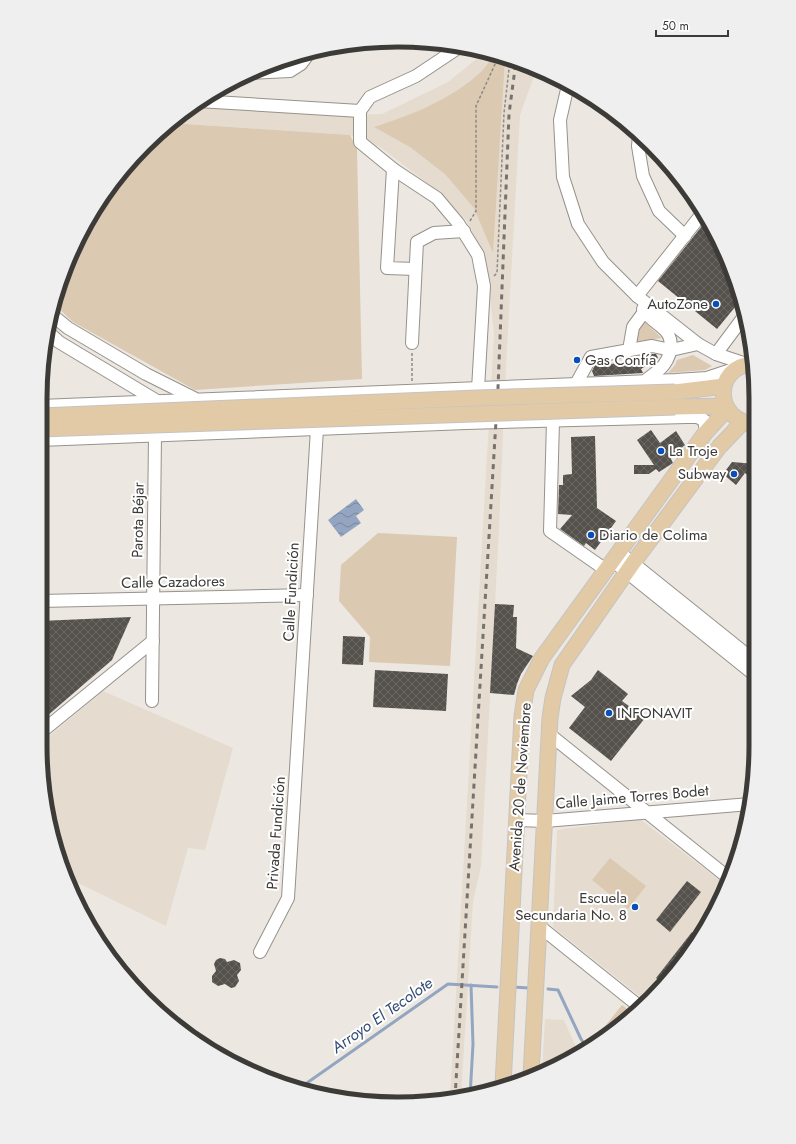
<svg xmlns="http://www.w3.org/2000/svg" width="796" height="1144" font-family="Jost,sans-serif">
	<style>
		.built { fill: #e5dccf }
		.green { fill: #dbc9b2 }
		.water { fill: url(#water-waves) }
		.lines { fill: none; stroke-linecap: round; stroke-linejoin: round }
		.stream { stroke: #93a5c1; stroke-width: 3 }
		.building { fill: url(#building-cross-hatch) }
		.minor-casing { stroke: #96928c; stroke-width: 14 }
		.major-casing { stroke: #c5c4c3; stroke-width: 17 }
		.path { stroke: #8d8a85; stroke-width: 1.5; stroke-dasharray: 3 2; stroke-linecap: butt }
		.minor { stroke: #fff; stroke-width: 12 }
		.major { stroke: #e3caa6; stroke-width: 15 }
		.rail { stroke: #76736f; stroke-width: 3; stroke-dasharray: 5 5; stroke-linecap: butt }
		.major-bridge-casing { stroke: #c5c4c3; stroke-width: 17; stroke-linecap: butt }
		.major-bridge { stroke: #e3caa6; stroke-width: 15 }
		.poi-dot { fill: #084fb9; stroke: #fff; stroke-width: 1.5 }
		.labels { text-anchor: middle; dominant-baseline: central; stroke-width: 4; stroke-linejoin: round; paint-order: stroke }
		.poi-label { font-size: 15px; fill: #3d3b38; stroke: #fff; text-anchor: start }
		.street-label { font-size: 15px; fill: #3d3b38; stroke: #fff }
		.water-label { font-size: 16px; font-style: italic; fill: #334c75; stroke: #fff }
		.rim { fill: none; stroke: #3d3b38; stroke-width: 5 }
	</style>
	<defs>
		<pattern id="water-waves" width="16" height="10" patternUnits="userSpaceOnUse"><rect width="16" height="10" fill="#93a5c1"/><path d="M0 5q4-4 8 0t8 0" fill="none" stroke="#79889e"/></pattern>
		<pattern id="building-cross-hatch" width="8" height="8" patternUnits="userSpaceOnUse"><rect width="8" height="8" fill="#55514c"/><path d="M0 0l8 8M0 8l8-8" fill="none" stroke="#6b6864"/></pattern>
	</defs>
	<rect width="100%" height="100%" fill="#ece8e1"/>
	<g class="built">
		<path d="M485,52L537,68L520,115L505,385L499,529L481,866L473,902L461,1097L450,1098L494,334L486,260L467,221L435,189L380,147L350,135L171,123L192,106L339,115L382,114L448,82Z"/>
		<path d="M103,691L233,748L205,850L188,848L166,926L70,879L52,839L40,744Z"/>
		<path d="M640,819L727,886L696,945L651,999L647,1002L553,927L557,830Z"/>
		<path d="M545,1019L564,1020L575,1045L580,1050L557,1067L542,1072Z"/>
	</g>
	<g class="green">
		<path d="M495,55L505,58L493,253L474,208L445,174L410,147L374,127C412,115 450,100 481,72C486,67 490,60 495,55Z"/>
		<path d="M171,123L350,135L357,149L362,379L195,390L73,322L55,305L77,239L145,145Z"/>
		<path d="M643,321L662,338L635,342L637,328Z"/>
		<path d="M693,355L712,366L705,370L668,373L675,365L677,360Z"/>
		<path d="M378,533L457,537L450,666L369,662L370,637L339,601L341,565Z"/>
		<path d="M610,858L646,886L628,909L592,880Z"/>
		<path d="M622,1005L632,1013L599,1037L597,1036Z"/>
	</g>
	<g class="water">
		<path d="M755,384L756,406H755L751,403L752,396L749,391L751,385Z"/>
		<path d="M356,499L364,510L356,516L361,523L341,537L328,520Z"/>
	</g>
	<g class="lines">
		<g class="stream">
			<path d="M513,987L529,988"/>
			<path d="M548,989L558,990L581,1039L586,1046"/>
			<path d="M288,1084L304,1085L448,984L497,987"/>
			<path d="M470,1097L473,1044L471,985"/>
		</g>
	</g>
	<g class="building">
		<path d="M706,221L719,239L740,301L717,329L658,281Z"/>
		<path d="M652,354H656L658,358L641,369L643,373L594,376L592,371L595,365L647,361L643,356Z"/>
		<path d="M651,430L660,443L676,431L685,445L670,457L673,463L659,472L656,469L649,474H634V465H654L637,440Z"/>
		<path d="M595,436L597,508L616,521L595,550L586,543L584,546L560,529L572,515L558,514L559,485H563V475L572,474L571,437Z"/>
		<path d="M732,462L756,464V482L745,473L736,485L723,474Z"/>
		<path d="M495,604L514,605L513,617H517L516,648L533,656L521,674L517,684L514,695L490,693Z"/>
		<path d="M131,617L112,660L40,722V621Z"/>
		<path d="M343,636L365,637L363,665L342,664Z"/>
		<path d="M375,670L448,674L446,711L373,707Z"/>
		<path d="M598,670L628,694L622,701L645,718L611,761L569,728L585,707L571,696L591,680Z"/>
		<path d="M687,881L701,892L670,932L656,920Z"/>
		<path d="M692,932L699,938L696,945L664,984L656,978Z"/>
		<path d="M220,958L225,959L227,962L234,960L240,963L241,970L237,975L239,981L235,987L231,988L225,984L218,986L212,982V976L216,971L214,964L216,960Z"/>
	</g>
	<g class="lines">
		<g class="minor-casing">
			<g id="minor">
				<path d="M461,46L416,76L370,97L360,111V142L393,169L437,198L458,223L478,255L484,286L478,389"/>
				<path d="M251,73L290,71L301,64L310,52"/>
				<path d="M568,85L560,120L563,177L578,224L603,262L637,296L698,344L716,354L746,364"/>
				<path d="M198,101L360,111"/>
				<path d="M639,135L638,146L643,176L659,211L685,236"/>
				<path d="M393,169L387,268L415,269"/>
				<path d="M637,296L701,215"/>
				<path d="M643,309C648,318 659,324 666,331C675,342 670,359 661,368C656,373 649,377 644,382"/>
				<path d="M52,315L68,328L146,374L194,398"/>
				<path d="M47,331L59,342L157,401"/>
				<path d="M412,343L417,242L434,233L464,231"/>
				<path d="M629,350L633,327L644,312"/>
				<path d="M716,354L745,315"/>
				<path d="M576,384L591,357L652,346L671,350L698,344"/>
				<path d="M40,406L676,380L707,378L737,368"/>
				<path d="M553,421L550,531L606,570"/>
				<path d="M40,440L466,423L687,417H697L704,420L706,432"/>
				<path d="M619,552L756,662"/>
				<path d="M613,561L756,676"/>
				<path d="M40,601L307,595"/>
				<path d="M152,701L155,435"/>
				<path d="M40,733L153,641"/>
				<path d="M549,734L730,879"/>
				<path d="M517,820L545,821L750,804"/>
				<path d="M539,926L640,1007"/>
				<path d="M260,952L288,898L317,429"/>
			</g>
		</g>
		<g class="major-casing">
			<g id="major">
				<path d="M753,364C712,366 714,423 756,424"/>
				<path d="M675,392L724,386"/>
				<path d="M675,407L726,406"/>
				<path d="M531,1076L550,718L553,698L562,665L633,563L719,447L743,422"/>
				<path d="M503,1085L522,716L526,690L542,658L706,432L727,409"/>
			</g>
		</g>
		<g class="path">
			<path d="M470,221L476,211V106L496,62L501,57"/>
			<path d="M494,276L497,273L504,113L510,60"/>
			<path d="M412,381V353"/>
		</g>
		<use href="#minor" class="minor"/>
		<use href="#major" class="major"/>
		<path class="rail" d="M455,1098L498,388L509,114L516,61"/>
		<g class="major-bridge-casing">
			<g id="major-bridge">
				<path d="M40,416L477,398L675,392"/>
				<path d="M40,429L675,407"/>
			</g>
		</g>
		<use href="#major-bridge" class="major-bridge"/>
	</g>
	<g class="poi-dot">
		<circle cx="716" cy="304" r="4"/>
		<circle cx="577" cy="360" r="4"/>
		<circle cx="661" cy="451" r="4"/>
		<circle cx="734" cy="474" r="4"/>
		<circle cx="591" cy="535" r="4"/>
		<circle cx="609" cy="713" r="4"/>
		<circle cx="635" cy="907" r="4"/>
	</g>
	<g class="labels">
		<g class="poi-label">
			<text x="708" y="304" text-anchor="end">AutoZone</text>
			<text x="585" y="360">Gas Confía</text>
			<text x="669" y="451">La Troje</text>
			<text x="726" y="474" text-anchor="end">Subway</text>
			<text x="599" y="535">Diario de Colima</text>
			<text x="617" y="713">INFONAVIT</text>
			<text x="627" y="898" text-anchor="end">Escuela<tspan x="627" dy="17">Secundaria No. 8</tspan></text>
		</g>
		<g class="street-label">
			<text transform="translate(138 520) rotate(-89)">Parota Béjar</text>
			<text transform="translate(173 582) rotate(-1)">Calle Cazadores</text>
			<text transform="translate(291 592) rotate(-87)">Calle Fundición</text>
			<text transform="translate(520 787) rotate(-86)">Avenida 20 de Noviembre</text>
			<text transform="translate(632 797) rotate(-5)">Calle Jaime Torres Bodet</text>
			<text transform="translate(276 833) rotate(-86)">Privada Fundición</text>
		</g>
		<g class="water-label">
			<text transform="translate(382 1015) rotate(-35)">Arroyo El Tecolote</text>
		</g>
	</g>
	<path d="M0 0H796V1144H0ZM398 47H398A351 351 0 0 1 749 398V746A351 351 0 0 1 398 1097H398A351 351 0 0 1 47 746V398A351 351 0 0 1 398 47Z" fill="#efefef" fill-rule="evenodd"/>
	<path class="rim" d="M398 47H398A351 351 0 0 1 749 398V746A351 351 0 0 1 398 1097H398A351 351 0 0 1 47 746V398A351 351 0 0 1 398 47Z"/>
	<path d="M656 30v6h72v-6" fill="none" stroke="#3d3b38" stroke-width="2"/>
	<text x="662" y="30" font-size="12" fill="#3d3b38" stroke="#ffffff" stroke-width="3" paint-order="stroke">50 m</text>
</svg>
